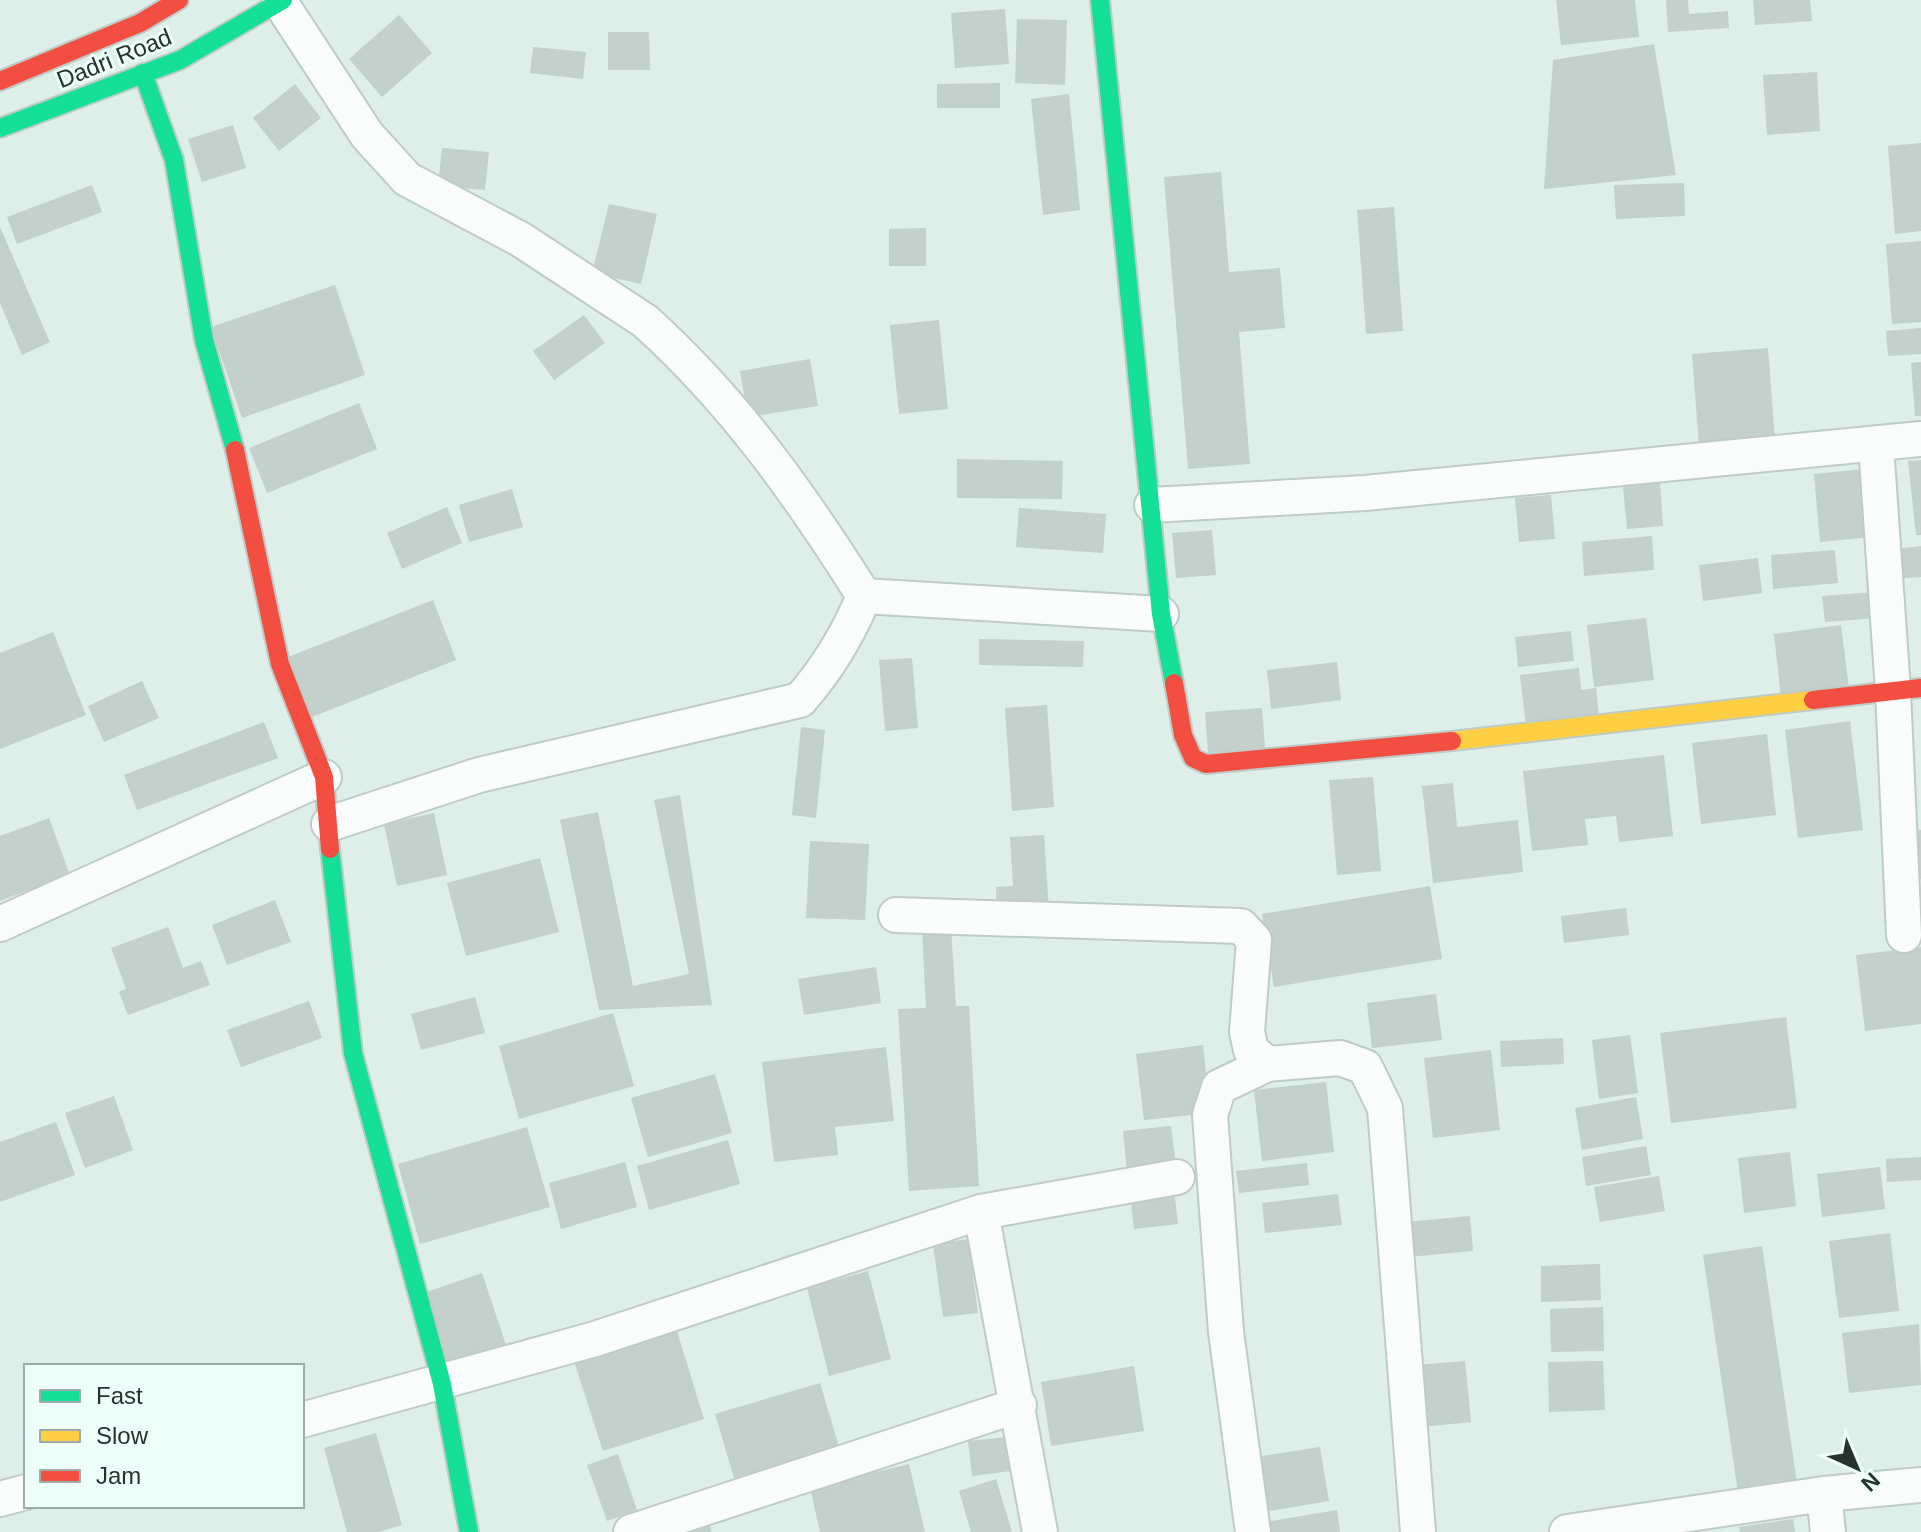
<svg xmlns="http://www.w3.org/2000/svg" width="1921" height="1532" font-family="Helvetica,sans-serif">
	<style>
		.building { fill: #c3d0cb }
		.lines { fill: none; stroke-linecap: round; stroke-linejoin: round }
		.street-casing { stroke: #bfcbc6; stroke-width: 38 }
		.fast-casing { stroke: #bfcbc6; stroke-width: 22 }
		.slow-casing { stroke: #bfcbc6; stroke-width: 22 }
		.jam-casing { stroke: #bfcbc6; stroke-width: 22 }
		.street { stroke: #fafcfc; stroke-width: 34 }
		.fast { stroke: #16e098; stroke-width: 18 }
		.slow { stroke: #ffcf43; stroke-width: 18 }
		.jam { stroke: #f24e42; stroke-width: 18 }
		.labels { text-anchor: middle; dominant-baseline: central; stroke-width: 6; stroke-linejoin: round; paint-order: stroke }
		.street-label { font-size: 24px; fill: #27312e; stroke: #eefef8 }
	</style>
	<rect width="100%" height="100%" fill="#deeee8"/>
	<g class="building">
		<path d="M1556,0H1635L1639,37L1561,45Z"/>
		<path d="M1666,0H1688L1689,14L1728,11L1729,28L1668,32Z"/>
		<path d="M1753,0H1810L1812,21L1755,25Z"/>
		<path d="M1005,9L1009,64L955,68L951,13Z"/>
		<path d="M399,15L432,53L382,97L349,59Z"/>
		<path d="M1017,19L1067,20L1065,85L1015,83Z"/>
		<path d="M608,32H649L650,70H608Z"/>
		<path d="M1654,44L1676,175L1544,189L1553,60Z"/>
		<path d="M533,47L586,52L583,79L530,73Z"/>
		<path d="M1817,72L1820,131L1767,135L1763,75Z"/>
		<path d="M1000,83V108H937V84Z"/>
		<path d="M295,84L321,118L279,151L253,118Z"/>
		<path d="M1069,94L1080,210L1043,215L1031,99Z"/>
		<path d="M233,125L246,168L202,182L188,139Z"/>
		<path d="M1921,143V231L1895,234L1888,146Z"/>
		<path d="M442,148L489,152L485,190L438,186Z"/>
		<path d="M1221,172L1229,272L1280,268L1285,328L1239,332L1250,464L1188,469L1164,177Z"/>
		<path d="M1684,183L1685,216L1616,219L1614,185Z"/>
		<path d="M92,185L102,212L17,244L7,217Z"/>
		<path d="M609,204L657,214L641,284L592,273Z"/>
		<path d="M1394,207L1403,331L1366,334L1357,210Z"/>
		<path d="M0,227L50,342L22,355L0,303Z"/>
		<path d="M926,228V266H889V229Z"/>
		<path d="M1921,241V322L1892,324L1886,244Z"/>
		<path d="M335,285L365,375L242,418L211,327Z"/>
		<path d="M584,315L605,343L554,380L533,351Z"/>
		<path d="M939,320L948,409L899,414L890,325Z"/>
		<path d="M1921,328V354L1888,356L1886,331Z"/>
		<path d="M1768,348L1775,440L1699,446L1692,354Z"/>
		<path d="M810,359L818,406L748,417L740,371Z"/>
		<path d="M1921,362V416H1915L1911,363Z"/>
		<path d="M359,403L377,449L267,493L249,448Z"/>
		<path d="M957,459L1063,461L1062,499L957,498Z"/>
		<path d="M1921,460V535H1916L1908,461Z"/>
		<path d="M1865,469L1871,537L1820,542L1814,474Z"/>
		<path d="M1660,483L1663,526L1627,529L1623,487Z"/>
		<path d="M512,489L523,527L469,542L459,505Z"/>
		<path d="M1551,495L1555,539L1519,542L1515,498Z"/>
		<path d="M447,507L462,543L402,569L387,533Z"/>
		<path d="M1019,508L1106,514L1103,553L1016,547Z"/>
		<path d="M1212,530L1216,575L1176,578L1172,533Z"/>
		<path d="M1652,536L1654,570L1584,576L1582,542Z"/>
		<path d="M1921,546V577L1890,579L1888,550Z"/>
		<path d="M1835,550L1838,583L1773,589L1771,555Z"/>
		<path d="M1758,558L1762,593L1703,601L1699,565Z"/>
		<path d="M1874,592L1877,618L1825,622L1822,596Z"/>
		<path d="M433,600L456,660L312,717L288,657Z"/>
		<path d="M1646,618L1654,680L1594,687L1587,625Z"/>
		<path d="M1841,625L1849,689L1781,697L1774,634Z"/>
		<path d="M1571,631L1574,661L1518,667L1515,637Z"/>
		<path d="M53,632L86,715L0,749V653Z"/>
		<path d="M979,639L1084,641L1083,667L979,665Z"/>
		<path d="M912,658L918,728L885,731L879,660Z"/>
		<path d="M1337,662L1341,700L1271,709L1267,670Z"/>
		<path d="M1579,668L1581,690L1596,688L1599,718L1526,727L1520,675Z"/>
		<path d="M142,681L159,718L104,742L88,706Z"/>
		<path d="M1047,705L1054,807L1012,811L1005,708Z"/>
		<path d="M1262,708L1265,748L1208,753L1205,712Z"/>
		<path d="M1850,721L1863,830L1798,838L1785,730Z"/>
		<path d="M264,722L278,758L137,810L124,775Z"/>
		<path d="M801,727L825,730L816,818L792,815Z"/>
		<path d="M1767,734L1776,815L1701,824L1692,743Z"/>
		<path d="M1664,755L1673,836L1619,842L1616,816L1585,819L1588,845L1532,851L1523,771Z"/>
		<path d="M1373,777L1381,871L1337,875L1329,780Z"/>
		<path d="M1453,783L1457,827L1518,820L1523,872L1433,883L1422,786Z"/>
		<path d="M680,795L712,1005L599,1010L560,820L598,812L633,986L689,974L654,800Z"/>
		<path d="M434,813L447,875L397,886L384,824Z"/>
		<path d="M49,818L70,875L0,901V836Z"/>
		<path d="M1921,830V879H1919L1913,831Z"/>
		<path d="M1044,835L1049,911L997,914L996,887L1013,886L1010,837Z"/>
		<path d="M810,841L869,844L865,920L806,918Z"/>
		<path d="M540,858L559,932L466,956L447,883Z"/>
		<path d="M1430,886L1442,959L1274,987L1262,914Z"/>
		<path d="M275,900L291,942L227,965L212,925Z"/>
		<path d="M1626,908L1629,935L1564,943L1561,916Z"/>
		<path d="M168,927L183,968L201,961L210,985L128,1015L119,992L126,989L111,948Z"/>
		<path d="M951,927L956,1006H969L979,1186L909,1191L898,1009L926,1008L922,929Z"/>
		<path d="M1921,947V1024L1865,1031L1856,955Z"/>
		<path d="M876,967L881,1003L804,1015L798,979Z"/>
		<path d="M1436,994L1442,1040L1372,1048L1367,1003Z"/>
		<path d="M475,997L485,1033L421,1050L411,1014Z"/>
		<path d="M309,1001L322,1038L241,1067L227,1030Z"/>
		<path d="M613,1013L634,1086L519,1119L499,1046Z"/>
		<path d="M1786,1017L1797,1108L1671,1123L1660,1033Z"/>
		<path d="M1630,1035L1638,1093L1599,1099L1592,1040Z"/>
		<path d="M1563,1038L1564,1064L1501,1067L1500,1041Z"/>
		<path d="M1203,1045L1210,1113L1144,1120L1136,1054Z"/>
		<path d="M886,1047L894,1121L835,1127L838,1155L774,1162L762,1062Z"/>
		<path d="M1491,1050L1500,1130L1433,1138L1424,1058Z"/>
		<path d="M715,1074L732,1133L648,1157L631,1098Z"/>
		<path d="M1326,1082L1334,1152L1262,1161L1254,1090Z"/>
		<path d="M114,1096L133,1150L85,1168L65,1113Z"/>
		<path d="M1636,1097L1643,1139L1582,1150L1575,1108Z"/>
		<path d="M56,1122L75,1175L0,1202V1142Z"/>
		<path d="M1171,1126L1176,1166L1127,1172L1123,1131Z"/>
		<path d="M527,1127L550,1207L420,1244L398,1164Z"/>
		<path d="M728,1140L740,1184L649,1210L637,1166Z"/>
		<path d="M1646,1146L1651,1175L1586,1186L1582,1157Z"/>
		<path d="M1790,1152L1796,1206L1744,1213L1738,1158Z"/>
		<path d="M1921,1157V1180L1887,1182L1886,1159Z"/>
		<path d="M625,1162L637,1207L561,1229L549,1183Z"/>
		<path d="M1307,1163L1309,1185L1239,1193L1236,1171Z"/>
		<path d="M1880,1167L1885,1209L1822,1217L1817,1174Z"/>
		<path d="M1659,1176L1665,1211L1600,1222L1594,1187Z"/>
		<path d="M1174,1189L1178,1224L1134,1229L1130,1195Z"/>
		<path d="M1338,1194L1342,1225L1265,1233L1262,1203Z"/>
		<path d="M1470,1216L1473,1251L1408,1257L1405,1222Z"/>
		<path d="M1890,1233L1899,1311L1839,1318L1829,1241Z"/>
		<path d="M968,1239L978,1313L943,1317L933,1244Z"/>
		<path d="M1762,1246L1798,1490L1739,1499L1703,1255Z"/>
		<path d="M1600,1264L1601,1300L1541,1302V1266Z"/>
		<path d="M868,1271L891,1359L829,1376L807,1288Z"/>
		<path d="M482,1273L508,1351L449,1371L424,1293Z"/>
		<path d="M1603,1307L1604,1351L1551,1352L1550,1309Z"/>
		<path d="M1919,1324L1921,1385L1849,1393L1842,1333Z"/>
		<path d="M676,1328L704,1419L603,1451L574,1361Z"/>
		<path d="M1465,1361L1471,1422L1422,1427L1416,1365Z"/>
		<path d="M1603,1361L1605,1410L1549,1412L1548,1362Z"/>
		<path d="M1134,1366L1144,1431L1051,1446L1041,1382Z"/>
		<path d="M820,1383L842,1457L737,1488L715,1414Z"/>
		<path d="M376,1433L402,1525L379,1532H347L324,1448Z"/>
		<path d="M1007,1437L1011,1471L972,1476L968,1441Z"/>
		<path d="M1320,1447L1329,1501L1264,1512L1255,1457Z"/>
		<path d="M618,1454L637,1510L607,1521L587,1465Z"/>
		<path d="M909,1464L925,1532H820L810,1488Z"/>
		<path d="M996,1479L1012,1532H971L959,1491Z"/>
		<path d="M1337,1510L1340,1532H1267L1266,1522Z"/>
		<path d="M1793,1519L1795,1532H1740L1739,1527Z"/>
		<path d="M708,1520L712,1532H675Z"/>
	</g>
	<g class="lines">
		<g class="street-casing">
			<g id="street">
				<path d="M280,2L367,135L407,179L520,239L645,321C734,401 801,496 864,596C848,635 828,668 800,700L479,775L329,824"/>
				<path d="M1876,445L1893,691L1904,935"/>
				<path d="M1152,505L1365,493L1921,439"/>
				<path d="M864,596L1161,614"/>
				<path d="M896,915L1241,926L1254,940L1247,1032L1251,1050L1267,1064L1340,1058L1365,1067L1385,1108L1418,1532"/>
				<path d="M0,924L324,777"/>
				<path d="M302,1420L595,1339L981,1212"/>
				<path d="M1824,1494L1828,1532"/>
				<path d="M0,1499L26,1492"/>
				<path d="M631,1532L1019,1405"/>
				<path d="M1040,1532L981,1212L1177,1177"/>
				<path d="M1253,1532L1226,1332L1210,1115L1219,1087L1267,1064"/>
				<path d="M1567,1532L1824,1494L1921,1485"/>
			</g>
		</g>
		<g class="fast-casing">
			<g id="fast">
				<path d="M1100,0L1161,614L1174,683"/>
				<path d="M143,73L174,160L204,340L235,450"/>
				<path d="M0,128L180,60L283,0"/>
				<path d="M330,849L353,1053L442,1384L469,1532"/>
			</g>
		</g>
		<g class="slow-casing">
			<path id="slow" d="M1452,741L1813,700"/>
		</g>
		<g class="jam-casing">
			<g id="jam">
				<path d="M0,81L140,23L179,0"/>
				<path d="M235,450L280,664L324,777L330,849"/>
				<path d="M1174,683L1183,735L1193,758L1206,764L1452,741"/>
				<path d="M1813,700L1921,688"/>
			</g>
		</g>
		<use href="#street" class="street"/>
		<use href="#fast" class="fast"/>
		<use href="#slow" class="slow"/>
		<use href="#jam" class="jam"/>
	</g>
	<g class="labels">
		<g class="street-label">
			<text transform="translate(114 58) rotate(-22)">Dadri Road</text>
		</g>
	</g>
	<rect x="24" y="1364" width="280" height="144" fill="#eefef8" stroke="#9eaca7" stroke-width="2"/>
	<rect x="40" y="1390" width="40" height="12" fill="#16e098" stroke="#9eaca7" stroke-width="2"/>
	<text x="96" y="1404" font-size="24" fill="#27312e">Fast</text>
	<rect x="40" y="1430" width="40" height="12" fill="#ffcf43" stroke="#9eaca7" stroke-width="2"/>
	<text x="96" y="1444" font-size="24" fill="#27312e">Slow</text>
	<rect x="40" y="1470" width="40" height="12" fill="#f24e42" stroke="#9eaca7" stroke-width="2"/>
	<text x="96" y="1484" font-size="24" fill="#27312e">Jam</text>
	<g transform="translate(1857 1468) rotate(136)" stroke="#eefef8" stroke-width="6" paint-order="stroke">
	<path d="M0-6L14 30L0 20L-14 30Z" fill="#27312e"/>
	<text y="-12" font-size="22" font-weight="bold" text-anchor="middle" fill="#27312e">N</text>
	</g>
</svg>
